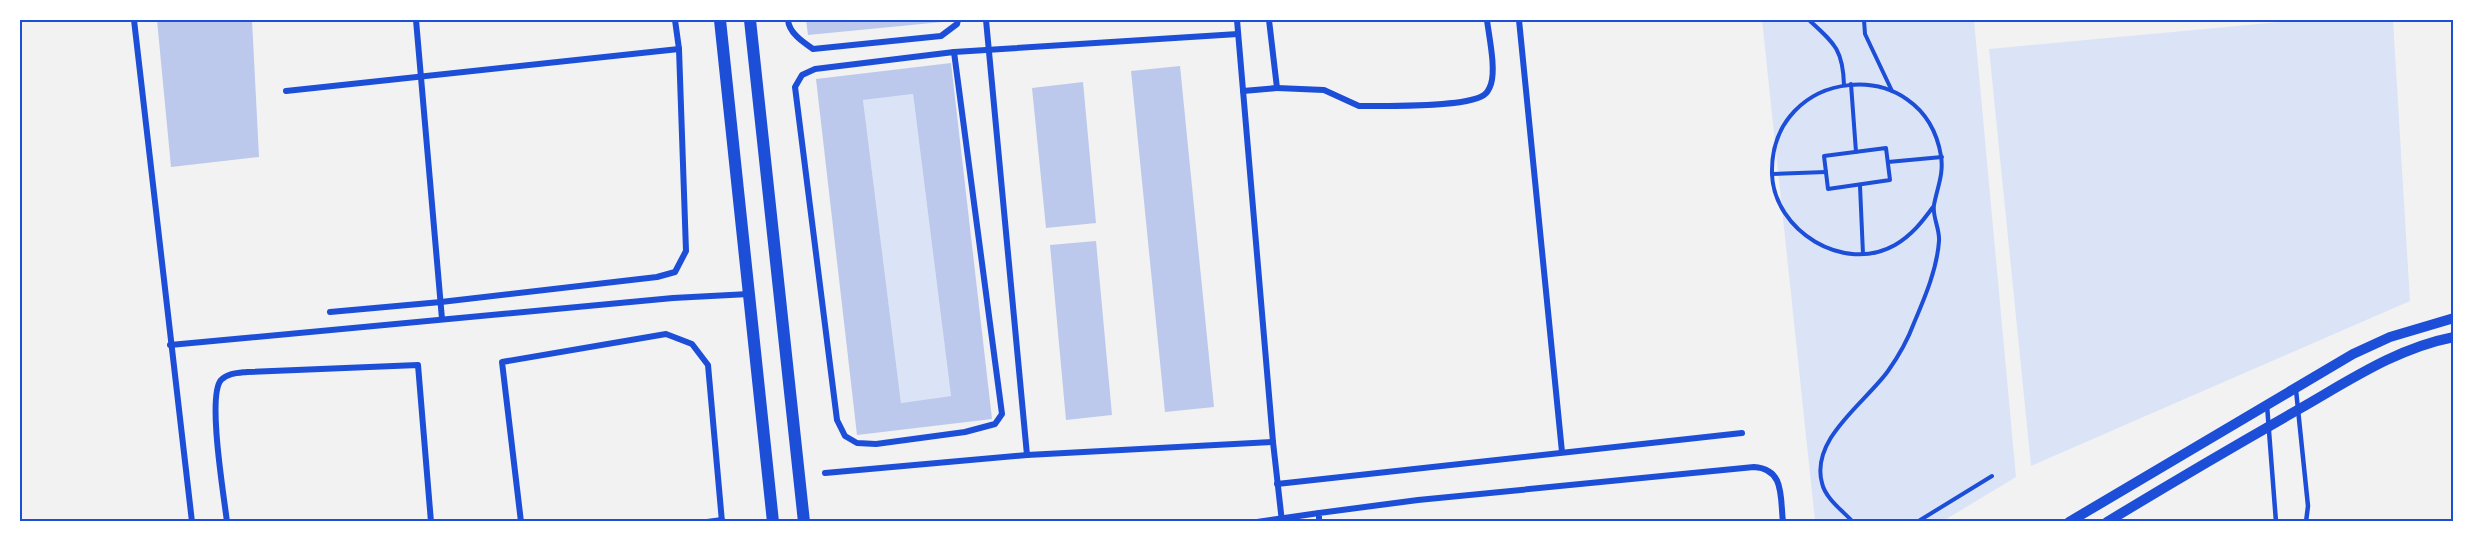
<svg xmlns="http://www.w3.org/2000/svg" width="2473" height="541" font-family="'Noto Serif',serif">
	<style>
		.green { fill: #dbe4f7 }
		.building { fill: #bdc9ec; fill-rule: evenodd }
		.lines { fill: none; stroke-linecap: round; stroke-linejoin: round }
		.path { stroke: #1d4ed8; stroke-width: 4 }
		.service { stroke: #1d4ed8; stroke-width: 4.5 }
		.minor { stroke: #1d4ed8; stroke-width: 6 }
		.tertiary { stroke: #1d4ed8; stroke-width: 10 }
		.secondary { stroke: #1d4ed8; stroke-width: 12 }
		.neatline { fill: none; stroke: #1d4ed8; stroke-width: 2 }
	</style>
	<rect width="100%" height="100%" fill="#f2f2f2"/>
	<g class="green">
		<path d="M1762,20H1974L2016,477L1943,521H1815Z"/>
		<path d="M2301,20H2393L2410,301L2031,466L1989,49Z"/>
		<path d="M913,94L951,396L901,403L863,100Z"/>
	</g>
	<g class="building">
		<path d="M157,20H252L259,157L171,167Z"/>
		<path d="M806,20H942V22L808,35Z"/>
		<path d="M951,63L992,419L857,435L816,79ZM913,94L951,396L901,403L863,100Z"/>
		<path d="M1180,66L1214,407L1165,412L1131,71Z"/>
		<path d="M1083,82L1096,223L1046,228L1032,88Z"/>
		<path d="M1096,241L1112,415L1066,420L1050,245Z"/>
	</g>
	<g class="lines">
		<g class="path">
			<path d="M1809,20C1834,43 1843,49 1844,85"/>
			<path d="M1864,20L1865,34L1892,91"/>
			<path d="M1851,84L1856,152"/>
			<path d="M1886,148L1890,180L1828,189L1824,156Z"/>
			<path d="M1888,162L1942,157"/>
			<path d="M1772,174L1826,172"/>
			<path d="M1860,186L1863,254"/>
			<path d="M1853,522C1843,511 1825,498 1822,483C1810,439 1865,403 1888,371C1898,357 1908,339 1914,323C1925,297 1937,269 1939,241C1940,229 1932,216 1934,205C1937,188 1944,174 1941,156C1924,51 1769,66 1772,174C1774,231 1844,274 1895,245C1912,235 1922,222 1933,207"/>
			<path d="M1917,522L1992,476"/>
		</g>
		<g class="service">
			<path d="M2296,390L2308,506L2306,522"/>
			<path d="M2267,405L2276,522"/>
		</g>
		<g class="minor">
			<path d="M134,20L192,522"/>
			<path d="M416,20L442,319"/>
			<path d="M788,20C789,33 803,42 813,49L941,36L957,24L958,20"/>
			<path d="M986,20L1027,455"/>
			<path d="M1237,20L1273,442L1282,522"/>
			<path d="M1519,20L1562,452"/>
			<path d="M954,52L1002,414L995,424L965,432L876,444L857,443L845,436L837,420L795,87L802,75L815,69Z"/>
			<path d="M954,52L1238,34"/>
			<path d="M1277,88L1324,90L1359,106H1369C1392,106 1467,107 1484,95C1487,93 1490,87 1491,84C1496,68 1489,37 1487,20"/>
			<path d="M286,91L679,49"/>
			<path d="M1243,91L1277,88L1269,20"/>
			<path d="M330,312L441,302L657,277L675,272L686,251L679,49L675,20"/>
			<path d="M170,345L673,298L749,294"/>
			<path d="M825,473L1027,455L1273,442"/>
			<path d="M1277,484L1742,433"/>
			<path d="M227,522C224,496 207,396 221,380C228,373 238,373 247,372L418,365L431,522"/>
			<path d="M521,522L502,362L666,334L692,344L708,365L722,522"/>
			<path d="M707,522L722,520"/>
			<path d="M1257,522L1319,513"/>
			<path d="M1319,522V513L1418,500L1754,467C1785,469 1780,497 1783,522"/>
		</g>
		<g class="tertiary">
			<path d="M2069,522L2353,354L2390,337L2454,318"/>
			<path d="M2107,522C2171,483 2236,445 2301,408C2350,380 2397,348 2454,337"/>
		</g>
		<g class="secondary">
			<path d="M720,20L773,522"/>
			<path d="M750,20L804,522"/>
		</g>
	</g>
	<rect width="2473" height="541" fill="none" stroke="#ffffff" stroke-width="42"/>
	<rect x="21" y="21" width="2431" height="499" class="neatline"/>
</svg>
